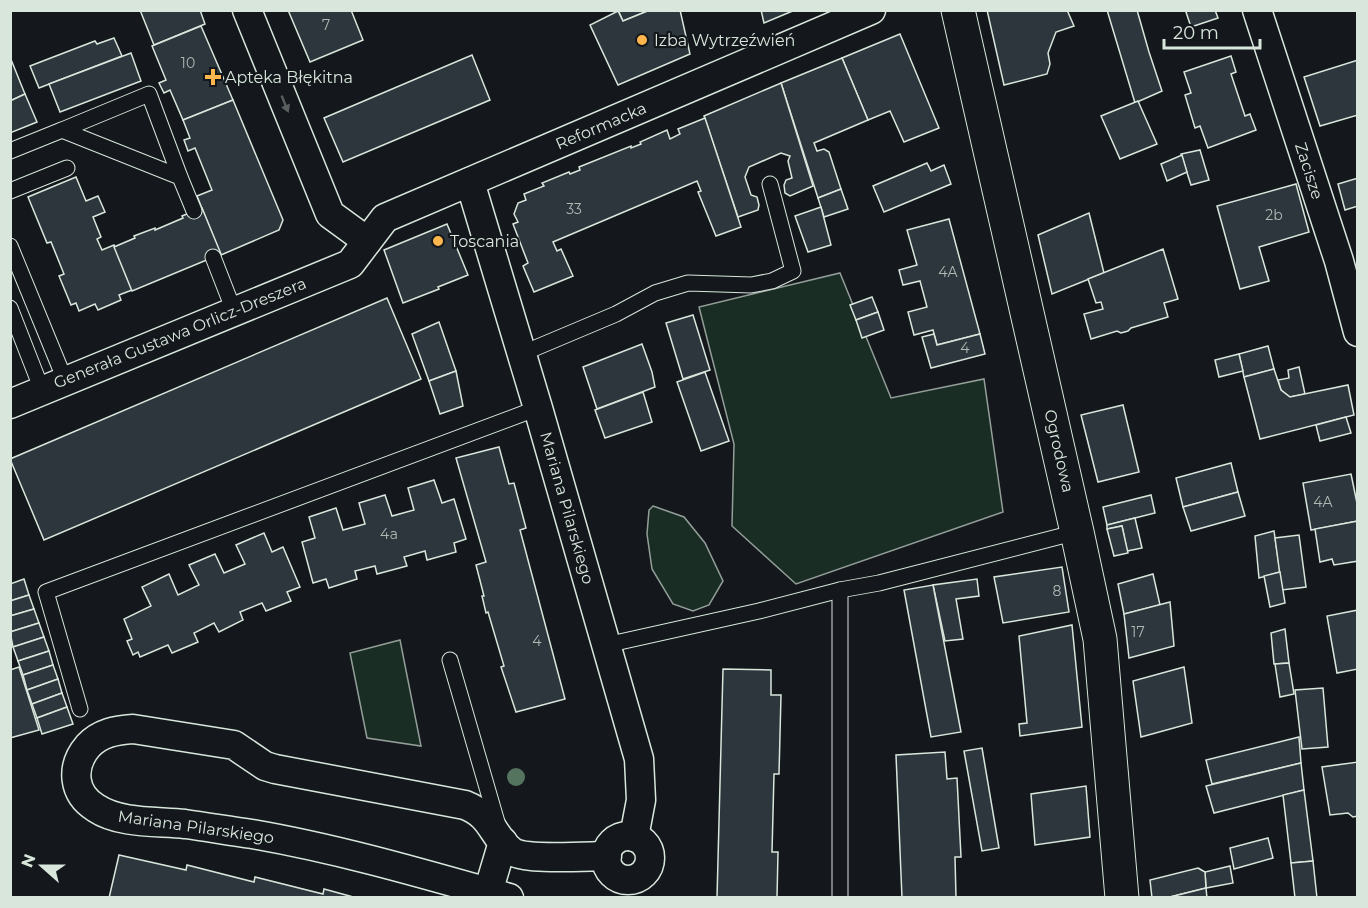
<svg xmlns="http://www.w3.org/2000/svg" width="1368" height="908" font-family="Montserrat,sans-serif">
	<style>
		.green { fill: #1a2d24; stroke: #939e99; stroke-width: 1.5 }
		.building { fill: #2c363c; stroke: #d8e6dc; stroke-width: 1.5 }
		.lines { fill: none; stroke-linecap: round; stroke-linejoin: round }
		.service-casing { stroke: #d8e6dc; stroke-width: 17 }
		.minor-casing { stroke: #d8e6dc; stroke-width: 31 }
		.tertiary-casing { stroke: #d8e6dc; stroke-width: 35 }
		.service { stroke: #14181c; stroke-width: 15 }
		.minor { stroke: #14181c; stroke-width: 28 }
		.tertiary { stroke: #14181c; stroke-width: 33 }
		.tree { fill: #55745f }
		.oneway { fill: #59605f }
		.poi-dot { fill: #ffb74d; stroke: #14181c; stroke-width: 2 }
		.labels { text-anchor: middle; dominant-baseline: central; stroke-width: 4.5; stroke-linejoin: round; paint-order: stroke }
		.number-label { font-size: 14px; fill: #adbab4 }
		.poi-label { font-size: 16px; fill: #d8e6dc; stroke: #14181c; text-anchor: start }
		.street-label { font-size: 16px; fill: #d8e6dc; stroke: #14181c }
	</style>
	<rect width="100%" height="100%" fill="#14181c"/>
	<g class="green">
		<path d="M840,273L891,398L984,379L1003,512L796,584L732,526L734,444L699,307Z"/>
		<path d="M653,506L684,517L705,543L723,581L709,605L693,611L673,604L652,569L647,534L649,510Z"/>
		<path d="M400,640L421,746L367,738L350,653Z"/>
	</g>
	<g class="building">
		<path d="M140,10H200L205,24L154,45Z"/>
		<path d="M288,10H351L363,40L310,62Z"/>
		<path d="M618,10H650L623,21Z"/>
		<path d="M650,10H680L690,54L618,85L590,25L618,11L623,21Z"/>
		<path d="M761,10H795L764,23Z"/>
		<path d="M987,10H1067L1074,26L1056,32L1048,53L1050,64L1047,74L1004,85Z"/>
		<path d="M1107,10H1137L1149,52L1162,91L1135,103Z"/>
		<path d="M1189,10H1215L1218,18L1191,27L1186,12Z"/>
		<path d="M201,26L233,100L183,120L170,90L164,93L159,83L166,80L152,46Z"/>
		<path d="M900,34L939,128L904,142L890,111L868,120L842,58Z"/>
		<path d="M114,38L122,56L39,88L30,66L95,41L97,44Z"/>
		<path d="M131,53L141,81L60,112L49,84Z"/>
		<path d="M472,55L490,100L343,162L324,118Z"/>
		<path d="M1231,56L1236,72L1231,74L1245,116L1250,114L1256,130L1208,148L1200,126L1195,128L1185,95L1191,93L1184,72Z"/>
		<path d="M10,57L25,94L10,101Z"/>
		<path d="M842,58L868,120L814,143L817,151L824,149L829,152L841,189L818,198L781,83Z"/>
		<path d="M1358,60V115L1320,126L1304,77Z"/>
		<path d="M781,83L813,186L790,196L785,193L784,185L786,180L792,178L788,161L790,156L781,153L749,167L745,177L751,195L757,197L759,205L758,210L738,217L704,116Z"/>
		<path d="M25,94L37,122L10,133V101Z"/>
		<path d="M233,100L283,220L279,230L221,255L197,196L212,190L195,148L188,151L184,140L190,138L183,120Z"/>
		<path d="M1138,101L1157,144L1120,159L1101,116Z"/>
		<path d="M705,118L741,227L716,236L698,192L701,191L697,181L553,242L557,251L561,249L573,276L534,292L523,266L528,263L513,224L518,222L514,214L518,203L526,200L524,194L544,186L542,183L569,172L570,174L580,170L579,167L631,146V148L641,144L640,142L667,130L670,139L680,134L678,129Z"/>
		<path d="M1200,150L1209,180L1191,185L1181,154Z"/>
		<path d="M1182,155L1187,172L1167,181L1161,164Z"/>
		<path d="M927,163L931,171L944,165L951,184L884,212L873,186Z"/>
		<path d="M76,177L86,201L98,196L105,212L93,217L101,237L97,239L102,250L114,245L132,290L119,295L121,300L98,310L95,304L79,311L76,303L71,305L59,276L64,274L51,242L47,243L28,197Z"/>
		<path d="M1358,178V206L1345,210L1338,184Z"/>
		<path d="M1296,184L1309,232L1259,247L1269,281L1240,289L1217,206Z"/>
		<path d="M841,189L848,209L824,217L818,198Z"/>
		<path d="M821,207L831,245L808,252L795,216Z"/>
		<path d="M202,208L221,254L132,291L114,247L135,238L134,236L155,228V230L183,218L182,216Z"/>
		<path d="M1089,213L1104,273L1052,294L1038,235Z"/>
		<path d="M949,219L980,334L937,345L933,330L914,335L908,312L927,307L920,281L903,285L899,270L917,265L907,230Z"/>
		<path d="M447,224L468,275L438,287L439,289L403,303L384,250Z"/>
		<path d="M1163,249L1178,299L1164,303L1168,317L1131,328L1128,331L1121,333L1117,331L1091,339L1084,314L1103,309L1101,302L1096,303L1088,279Z"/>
		<path d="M872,297L878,312L856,320L850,305Z"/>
		<path d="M387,298L421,379L44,540L10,459Z"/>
		<path d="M878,312L884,330L862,338L856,320Z"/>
		<path d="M693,315L710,370L683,379L666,323Z"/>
		<path d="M439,322L456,371L429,381L412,334Z"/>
		<path d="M934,334L937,345L980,334L985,354L931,368L922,337Z"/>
		<path d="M642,344L652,372L655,387L597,409L583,367Z"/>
		<path d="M1268,346L1274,369L1244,377L1239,354Z"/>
		<path d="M1239,354L1243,371L1219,377L1215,360Z"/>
		<path d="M1299,367L1305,394L1290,397L1281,390L1278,380L1289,378L1288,370Z"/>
		<path d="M1274,369L1281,390L1290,397L1348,385L1354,415L1260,439L1244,377Z"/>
		<path d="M456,371L463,406L440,414L429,381Z"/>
		<path d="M705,372L729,441L701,451L677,382Z"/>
		<path d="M643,392L652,422L605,438L595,410Z"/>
		<path d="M1123,405L1139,472L1098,482L1081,415Z"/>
		<path d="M1346,417L1351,433L1320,441L1316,425Z"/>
		<path d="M499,447L509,484L514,483L526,528L520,530L565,699L516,712L501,667L504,666L488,612L486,613L482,596H484L476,565L486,562L456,458Z"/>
		<path d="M1231,463L1238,492L1183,507L1176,478Z"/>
		<path d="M1351,474L1358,508V521L1311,530L1303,483Z"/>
		<path d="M434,480L442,503L454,499L466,539L454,543L456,552L427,560L425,551L404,557L407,566L377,574L375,566L355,571L357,579L329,588L326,579L313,583L302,542L315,538L309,517L336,508L343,530L365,524L359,503L385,495L392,516L414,510L408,488Z"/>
		<path d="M1238,492L1245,516L1191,531L1183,507Z"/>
		<path d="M1151,495L1155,513L1107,525L1103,507Z"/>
		<path d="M1135,518L1142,548L1127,551L1122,526L1107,529V525Z"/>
		<path d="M1358,521V561L1334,565L1332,559L1320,562L1315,529Z"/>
		<path d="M1122,526L1128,553L1114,556L1107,529Z"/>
		<path d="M1274,531L1280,572L1259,578L1255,536Z"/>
		<path d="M264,533L272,552L283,547L300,587L287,592L291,601L266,611L262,603L240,612L243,620L219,632L214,623L194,633L198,642L172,653L168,645L140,657L138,652L133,655L127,641L132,639L124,619L151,606L142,587L169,574L178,595L199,585L189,565L215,554L224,573L245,564L236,545Z"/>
		<path d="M1299,535L1306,587L1282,590L1275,538Z"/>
		<path d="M1062,567L1069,612L1003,623L994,577Z"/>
		<path d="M1280,572L1285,603L1270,607L1264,576Z"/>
		<path d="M1153,574L1160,605L1124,614L1118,584Z"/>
		<path d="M24,579L29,595L10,601V584Z"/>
		<path d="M977,579L979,596L956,599L963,639L945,641L933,585Z"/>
		<path d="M933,585L961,732L931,737L904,590Z"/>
		<path d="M29,595L34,609L10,616V601Z"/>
		<path d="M1170,602L1174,646L1129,658L1124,614Z"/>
		<path d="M34,609L39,623L10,632V616Z"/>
		<path d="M1358,610V669L1337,673L1327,616Z"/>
		<path d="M39,623L44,637L13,647L10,632Z"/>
		<path d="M1072,625L1082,727L1020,736L1019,724L1027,723L1019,636Z"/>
		<path d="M1285,629L1289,663L1274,664L1271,633Z"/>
		<path d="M44,637L49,651L18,661L13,647Z"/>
		<path d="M49,651L53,665L23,675L18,661Z"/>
		<path d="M1289,663L1294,694L1280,697L1275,664Z"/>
		<path d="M53,665L58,679L27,690L23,675Z"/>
		<path d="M19,667L39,730L10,738V670Z"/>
		<path d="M1184,667L1192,723L1141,737L1133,681Z"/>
		<path d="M723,669L771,670V695H781L779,774H774L772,852H778L777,898H717Z"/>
		<path d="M58,679L62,693L32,704L27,690Z"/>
		<path d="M1323,688L1328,747L1302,749L1295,690Z"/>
		<path d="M62,693L67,707L37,718L32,704Z"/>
		<path d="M67,707L73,724L42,734L37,718Z"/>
		<path d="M1299,737L1301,763L1212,784L1206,760Z"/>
		<path d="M982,748L999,848L982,851L964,751Z"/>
		<path d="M945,752L947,779L957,778L961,857H955L956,898H902L896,755Z"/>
		<path d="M1358,762V816L1353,817L1348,813L1330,815L1322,767Z"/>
		<path d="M1301,763L1304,790L1214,813L1206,786Z"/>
		<path d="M1086,786L1090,837L1035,845L1031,794Z"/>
		<path d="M1304,790L1313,861L1291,863L1283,795Z"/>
		<path d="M1268,838L1273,858L1234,869L1230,848Z"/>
		<path d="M119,855L186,870L187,865L254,882L255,877L323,894L324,889L357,898H109Z"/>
		<path d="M1313,861L1317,898H1295L1291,863Z"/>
		<path d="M1230,866L1233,883L1206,888L1205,872Z"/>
		<path d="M1198,868L1205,872L1206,888L1166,898H1152L1150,880Z"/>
		<path d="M1206,888L1207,898H1166Z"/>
	</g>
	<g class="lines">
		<g class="service-casing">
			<g id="service">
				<path d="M62,130L149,94L180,177"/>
				<path d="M10,151L62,130L180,177L194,211"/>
				<path d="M10,191L67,168"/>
				<path d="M10,246L65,380"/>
				<path d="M213,257L234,311"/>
				<path d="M10,308L42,390"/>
				<path d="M521,354L616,314L655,293L688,283L751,285L772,281L793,271L770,184"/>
				<path d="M606,645L759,611L840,590L879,583L1077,532"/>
				<path d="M450,660L497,822"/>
				<path d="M80,709L46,592L538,408"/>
				<path d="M840,898V590"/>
			</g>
		</g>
		<g class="minor-casing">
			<g id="minor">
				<path d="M247,10L330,214L367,241"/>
				<path d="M1257,10L1339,261L1358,332"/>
				<path d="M470,182L538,408L639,759L641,800L634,837"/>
				<path d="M10,404L350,264L385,218L871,10"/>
				<circle cx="628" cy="858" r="22"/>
				<path d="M488,892L503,842"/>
				<path d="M509,898C424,874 339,849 252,834C230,831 207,827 185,824C157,821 120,824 96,808C73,794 70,767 88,746C100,733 116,730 133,729L234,745L265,766L275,769L465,805C493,816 491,834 510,850C522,861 588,856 607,856"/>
			</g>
		</g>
		<g class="tertiary-casing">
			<path id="tertiary" d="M958,10L1077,532L1100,639L1122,898"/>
		</g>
		<use href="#service" class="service"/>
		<use href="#minor" class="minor"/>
		<use href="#tertiary" class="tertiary"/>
	</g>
	<circle class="tree" cx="516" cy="777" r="9"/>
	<defs><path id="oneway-solid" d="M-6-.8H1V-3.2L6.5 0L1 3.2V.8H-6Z" transform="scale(1.5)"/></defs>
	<use class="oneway" href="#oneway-solid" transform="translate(285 104) rotate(68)"/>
	<g class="poi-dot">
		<circle cx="642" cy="40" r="6"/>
		<path d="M210 68h6v6h6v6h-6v6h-6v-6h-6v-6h6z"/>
		<circle cx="438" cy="241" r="6"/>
	</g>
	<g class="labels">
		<g class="number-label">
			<text x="326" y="25">7</text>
			<text x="188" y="63">10</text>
			<text x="574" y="209">33</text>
			<text x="1274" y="215">2b</text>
			<text x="948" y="272">4A</text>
			<text x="965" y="348">4</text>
			<text x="1323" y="502">4A</text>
			<text x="389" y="534">4a</text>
			<text x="1057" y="591">8</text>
			<text x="1138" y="632">17</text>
			<text x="537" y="641">4</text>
		</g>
		<g class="poi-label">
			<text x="654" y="40">Izba Wytrzeźwień</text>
			<text x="225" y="77">Apteka Błękitna</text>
			<text x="450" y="241">Toscania</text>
		</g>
		<g class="street-label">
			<text transform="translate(601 126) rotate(-23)">Reformacka</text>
			<text transform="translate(1309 171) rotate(72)">Zacisze</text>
			<text transform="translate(180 333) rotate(-22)">Generała Gustawa Orlicz-Dreszera</text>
			<text transform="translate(1059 451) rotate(77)">Ogrodowa</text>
			<text transform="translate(567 508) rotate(74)">Mariana Pilarskiego</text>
			<text transform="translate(196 827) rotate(8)">Mariana Pilarskiego</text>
		</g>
	</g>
	<rect width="1368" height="908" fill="none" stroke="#d8e6dc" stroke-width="24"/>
	<g transform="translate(42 866) rotate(291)" stroke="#14181c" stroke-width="4.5" paint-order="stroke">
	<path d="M0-4.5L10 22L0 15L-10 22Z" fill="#d8e6dc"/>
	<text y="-9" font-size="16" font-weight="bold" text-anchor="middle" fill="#d8e6dc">N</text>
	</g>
	<path d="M1164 39v9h96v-9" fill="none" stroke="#d8e6dc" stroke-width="3"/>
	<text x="1173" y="39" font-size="18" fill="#d8e6dc" stroke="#14181c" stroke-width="4.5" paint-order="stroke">20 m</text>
</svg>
